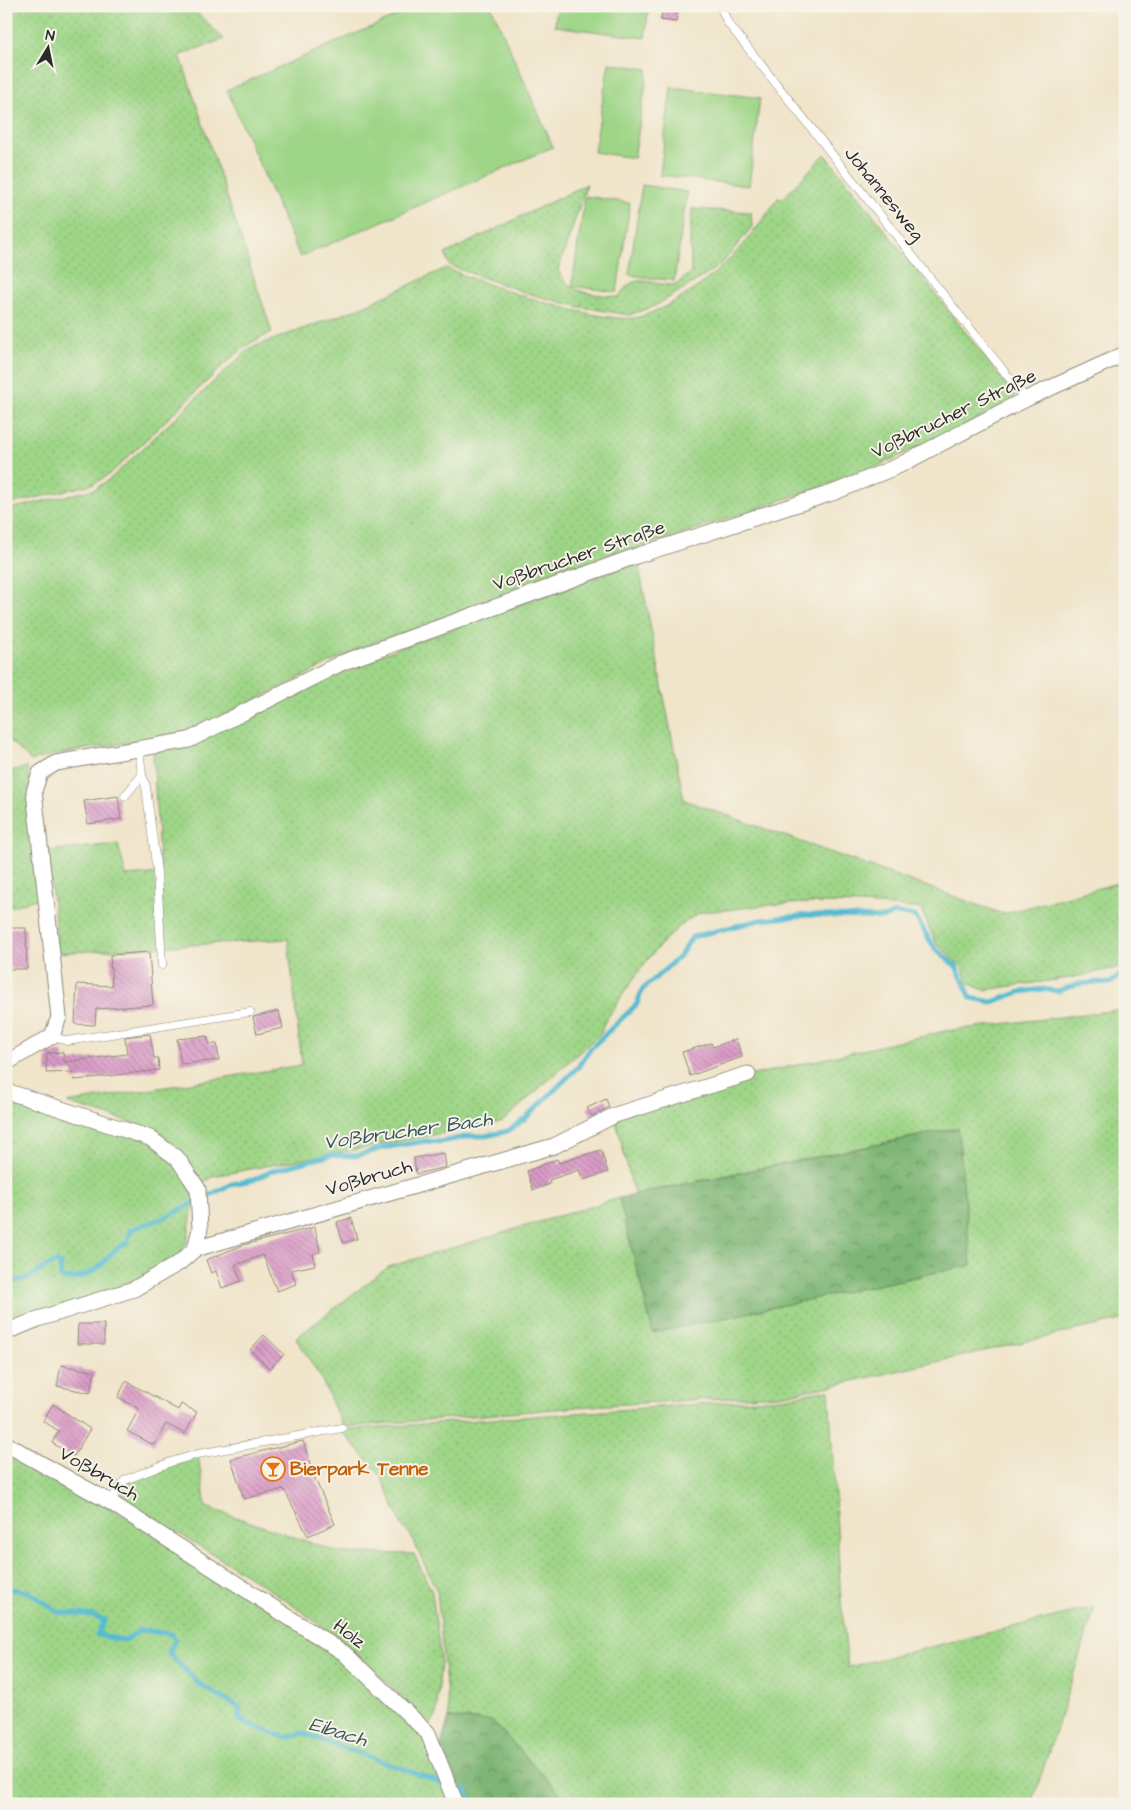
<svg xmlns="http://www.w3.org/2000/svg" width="1131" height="1810" font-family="'Architects Daughter',sans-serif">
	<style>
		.grass { fill: url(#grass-dots); stroke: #648059 }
		.forest { fill: url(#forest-crowns); stroke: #547050 }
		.garden { fill: #9ed587; stroke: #648059 }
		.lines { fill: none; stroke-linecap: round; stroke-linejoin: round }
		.stream { stroke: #54bbd1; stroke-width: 5 }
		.building { fill: url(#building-back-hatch) }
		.lane-casing { stroke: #8e887a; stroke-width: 9 }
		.street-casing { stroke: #8e887a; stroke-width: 17 }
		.lane { stroke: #fff; stroke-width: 8 }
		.street { stroke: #fff; stroke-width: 15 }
		.labels { text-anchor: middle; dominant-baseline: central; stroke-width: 4; stroke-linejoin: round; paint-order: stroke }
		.street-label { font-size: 19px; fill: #2b2b2b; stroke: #f7f3e8 }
		.food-label { font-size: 19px; font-weight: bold; fill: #c56008; stroke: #f7f3e8; text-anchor: start }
		.water-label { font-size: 20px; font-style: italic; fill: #37565d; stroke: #f7f3e8 }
	</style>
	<defs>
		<pattern id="grass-dots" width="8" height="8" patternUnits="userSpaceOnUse" patternTransform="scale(1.25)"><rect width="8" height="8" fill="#9ed587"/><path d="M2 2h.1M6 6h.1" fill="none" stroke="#88b775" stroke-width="1.8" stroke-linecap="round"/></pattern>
		<pattern id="forest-crowns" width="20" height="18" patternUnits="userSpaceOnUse" patternTransform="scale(1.25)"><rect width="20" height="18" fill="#7eb674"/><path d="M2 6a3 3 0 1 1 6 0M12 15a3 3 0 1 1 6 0" fill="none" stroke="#67945f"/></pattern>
		<pattern id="building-back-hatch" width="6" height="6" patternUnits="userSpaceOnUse" patternTransform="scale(1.25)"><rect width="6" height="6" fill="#da9ac7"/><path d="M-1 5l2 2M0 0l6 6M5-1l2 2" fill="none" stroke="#b17ea2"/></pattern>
	</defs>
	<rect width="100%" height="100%" fill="#f7f3e8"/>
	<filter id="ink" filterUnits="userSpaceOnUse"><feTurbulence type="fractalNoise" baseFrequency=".02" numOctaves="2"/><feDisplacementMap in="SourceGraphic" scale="10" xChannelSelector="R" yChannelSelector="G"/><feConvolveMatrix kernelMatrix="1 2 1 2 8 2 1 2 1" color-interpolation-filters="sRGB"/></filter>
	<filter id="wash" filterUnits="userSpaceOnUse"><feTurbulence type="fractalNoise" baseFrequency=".0096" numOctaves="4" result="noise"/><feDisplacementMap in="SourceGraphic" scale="20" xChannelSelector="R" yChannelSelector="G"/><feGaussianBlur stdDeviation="1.12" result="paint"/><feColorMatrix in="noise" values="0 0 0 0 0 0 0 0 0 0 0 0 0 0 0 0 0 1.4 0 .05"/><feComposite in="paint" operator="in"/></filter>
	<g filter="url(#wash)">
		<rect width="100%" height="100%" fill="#f0e4c9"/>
		<g class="grass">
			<path d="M6,6H190L224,39L180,55L272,332L247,345L228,361L110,474L93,484L6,505Z"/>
			<path d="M825,154L1015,395L1011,403L865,472L616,556L360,648L201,727C145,746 86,744 31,761L6,737V510L95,489L110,479L250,348L357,309L446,268C479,283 607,327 639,317C701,297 743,250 778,198L782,199Z"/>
			<path d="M587,184L558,270C570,296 593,293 619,297C634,270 649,285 671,285C680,285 684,276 691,273L690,235L692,209L751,212L752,227L723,262L706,275L655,306L629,315L576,306L530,294L450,266L445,254Z"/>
			<path d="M638,562L684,800L1003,914L1125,881V966L1070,978L984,990L967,983L963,968L937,945L921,909C856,902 792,900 727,910C717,911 702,910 694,916C654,942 630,985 604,1023L601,1033L502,1122L213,1176L202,1184C170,1125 126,1122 67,1103L302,1065L288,939L58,953L48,851L118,844L126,876L160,873L153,753L352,665Z"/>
			<path d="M27,767L31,790L40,898L6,908V772Z"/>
			<path d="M1125,1009V1319L831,1386L780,1395L591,1406L343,1427L321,1378L296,1338L388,1267L619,1198L653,1333L971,1265L957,1128L634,1194L615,1117L749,1076L945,1031Z"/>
			<path d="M6,1094L148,1140L186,1173L194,1199L187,1242L177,1258L131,1282L6,1330Z"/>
			<path d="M829,1390L841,1601L848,1667L1095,1607L1032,1804H570L492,1721L449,1718L437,1591L410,1534L403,1528L381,1476L341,1430L782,1398Z"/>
			<path d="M6,1449L109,1507L343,1655L425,1735L451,1804H6Z"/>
			<path d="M198,1455L206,1507L341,1553L414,1554L432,1592L441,1662L436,1717L429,1726C383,1674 326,1626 267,1588C220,1557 170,1530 122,1498L121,1488L125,1483Z"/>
		</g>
		<g class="forest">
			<path d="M958,1128L971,1265L653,1333L619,1198Z"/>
			<path d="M449,1718L492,1721L570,1804H461L439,1751Z"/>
		</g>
		<g class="garden">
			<path d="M419,6H491L553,147L300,257L227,90Z"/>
			<path d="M557,6H649L645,38L555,26Z"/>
			<path d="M609,63L648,69L634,158L594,152Z"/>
			<path d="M671,87L760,98L749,186L660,175Z"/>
			<path d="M642,185L687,192L674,281L629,275Z"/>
			<path d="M585,196L630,203L617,292L572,286Z"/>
		</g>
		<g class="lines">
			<g class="stream">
				<path d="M6,1283L29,1278L45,1267L57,1262L60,1265L61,1278C72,1281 93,1274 101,1265C107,1260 111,1252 118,1248C121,1245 124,1245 128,1242L130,1230L166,1217L232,1184L253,1180L272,1171L331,1155L356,1156L383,1148L426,1141L441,1142L470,1136H486L508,1131L526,1118L578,1067L591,1048L637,1004L642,990L680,956L692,937L760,920L808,915L884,918L894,913L915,916L936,950L956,966L971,998L992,1002L1020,992L1042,989L1058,991L1079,984L1097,982L1110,983L1125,972"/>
				<path d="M6,1588L29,1592L58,1612L88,1615L105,1620L97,1635L125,1640L141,1630L172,1634L175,1640L169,1653L199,1684L240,1708L239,1720L286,1738L302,1733L445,1784"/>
				<path d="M453,1787L466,1791L472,1804"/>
			</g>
		</g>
		<g id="blocks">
			<g class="building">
				<path d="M663,6H678L676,22L661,20Z"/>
				<path d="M118,796L121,819L88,824L84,801Z"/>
				<path d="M6,928H26L27,969H6Z"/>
				<path d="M149,952L153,1005L96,1009L95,1025L75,1024L77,984L112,986L110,955Z"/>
				<path d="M279,1011L283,1028L257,1034L253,1017Z"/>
				<path d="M150,1034L154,1058H158L159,1070L74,1080L73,1072L46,1073L47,1053L63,1052L64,1062L127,1054L125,1037Z"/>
				<path d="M207,1036L209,1044H217L219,1060L181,1064L177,1039Z"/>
				<path d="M736,1039L742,1057L690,1076L682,1052L711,1043L713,1047Z"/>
				<path d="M606,1099L609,1107L592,1116L587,1108Z"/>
				<path d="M601,1150L608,1172L583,1180L579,1170L549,1180L550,1184L533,1190L527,1171L557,1159L559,1163Z"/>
				<path d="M444,1153L446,1167L416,1174L414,1158Z"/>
				<path d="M351,1218L357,1239L343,1243L337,1222Z"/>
				<path d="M315,1227L320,1252L313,1254L315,1265L291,1270L296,1284L277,1291L263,1255L235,1265L241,1281L222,1288L216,1271L211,1273L206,1260L243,1245Z"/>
				<path d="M78,1324H104V1344H77Z"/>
				<path d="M264,1335L284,1354L270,1369L250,1350Z"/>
				<path d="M61,1365L95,1372L90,1393L57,1386Z"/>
				<path d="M126,1381L178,1410L181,1404L197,1412L185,1434L166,1424L154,1445L127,1431L139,1409L118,1397Z"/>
				<path d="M53,1404L90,1429L74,1456L52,1443L59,1431L43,1421Z"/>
				<path d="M303,1441L315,1479L335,1524L308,1536L284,1489L244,1499L231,1459Z"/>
			</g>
		</g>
	</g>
	<g filter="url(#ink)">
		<use href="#blocks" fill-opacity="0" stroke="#8e887a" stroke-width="1"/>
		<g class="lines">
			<g class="lane-casing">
				<g id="lane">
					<path d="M720,6L728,23L1026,399"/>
					<path d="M142,775L146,787L157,872L162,965"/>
					<path d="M125,796L142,775L139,749"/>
					<path d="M52,1036L67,1041L250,1012"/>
					<path d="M110,1502L125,1480L171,1462L198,1454L342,1428"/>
				</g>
			</g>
			<g class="street-casing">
				<g id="street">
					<path d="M6,1063L52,1036L59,1017L34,791L40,773L56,763L189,740L341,663L636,556L835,492L898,466L1026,399L1125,354"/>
					<path d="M6,1091L150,1138L178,1159L198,1189L200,1229L195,1249"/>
					<path d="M6,1332L38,1319L134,1289L179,1263L195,1249L554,1146L615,1115L748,1074"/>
					<path d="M6,1444L110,1502L344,1653L428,1733L456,1804"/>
				</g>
			</g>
			<use href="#lane" class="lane"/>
			<use href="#street" class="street"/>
		</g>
	</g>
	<defs>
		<g id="bar-ring" transform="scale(1.25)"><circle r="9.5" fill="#f7f3e8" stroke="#e8710a" stroke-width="1.5"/><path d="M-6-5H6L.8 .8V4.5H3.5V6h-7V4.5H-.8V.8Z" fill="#e8710a"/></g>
	</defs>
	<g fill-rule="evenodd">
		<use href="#bar-ring" x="273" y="1469"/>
	</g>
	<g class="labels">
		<g class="street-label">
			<text transform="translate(884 194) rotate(51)">Johannesweg</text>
			<text transform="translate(954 414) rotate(-26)">Voßbrucher Straße</text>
			<text transform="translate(579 556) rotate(-19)">Voßbrucher Straße</text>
			<text transform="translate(369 1178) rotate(-16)">Voßbruch</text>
			<text transform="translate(99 1474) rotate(30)">Voßbruch</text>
			<text transform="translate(349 1634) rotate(37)">Holz</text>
		</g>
		<g class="food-label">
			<text x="290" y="1469">Bierpark Tenne</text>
		</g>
		<g class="water-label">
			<text transform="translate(408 1131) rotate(-8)">Voßbrucher Bach</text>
			<text transform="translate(338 1732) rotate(17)">Eibach</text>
		</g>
	</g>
	<rect width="1131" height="1810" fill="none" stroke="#f7f3e8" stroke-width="25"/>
	<g transform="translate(48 48) rotate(10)" stroke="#f7f3e8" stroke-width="4" paint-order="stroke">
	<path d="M0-4L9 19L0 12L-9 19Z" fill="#2b2b2b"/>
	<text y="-8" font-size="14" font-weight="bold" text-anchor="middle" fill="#2b2b2b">N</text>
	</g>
</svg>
